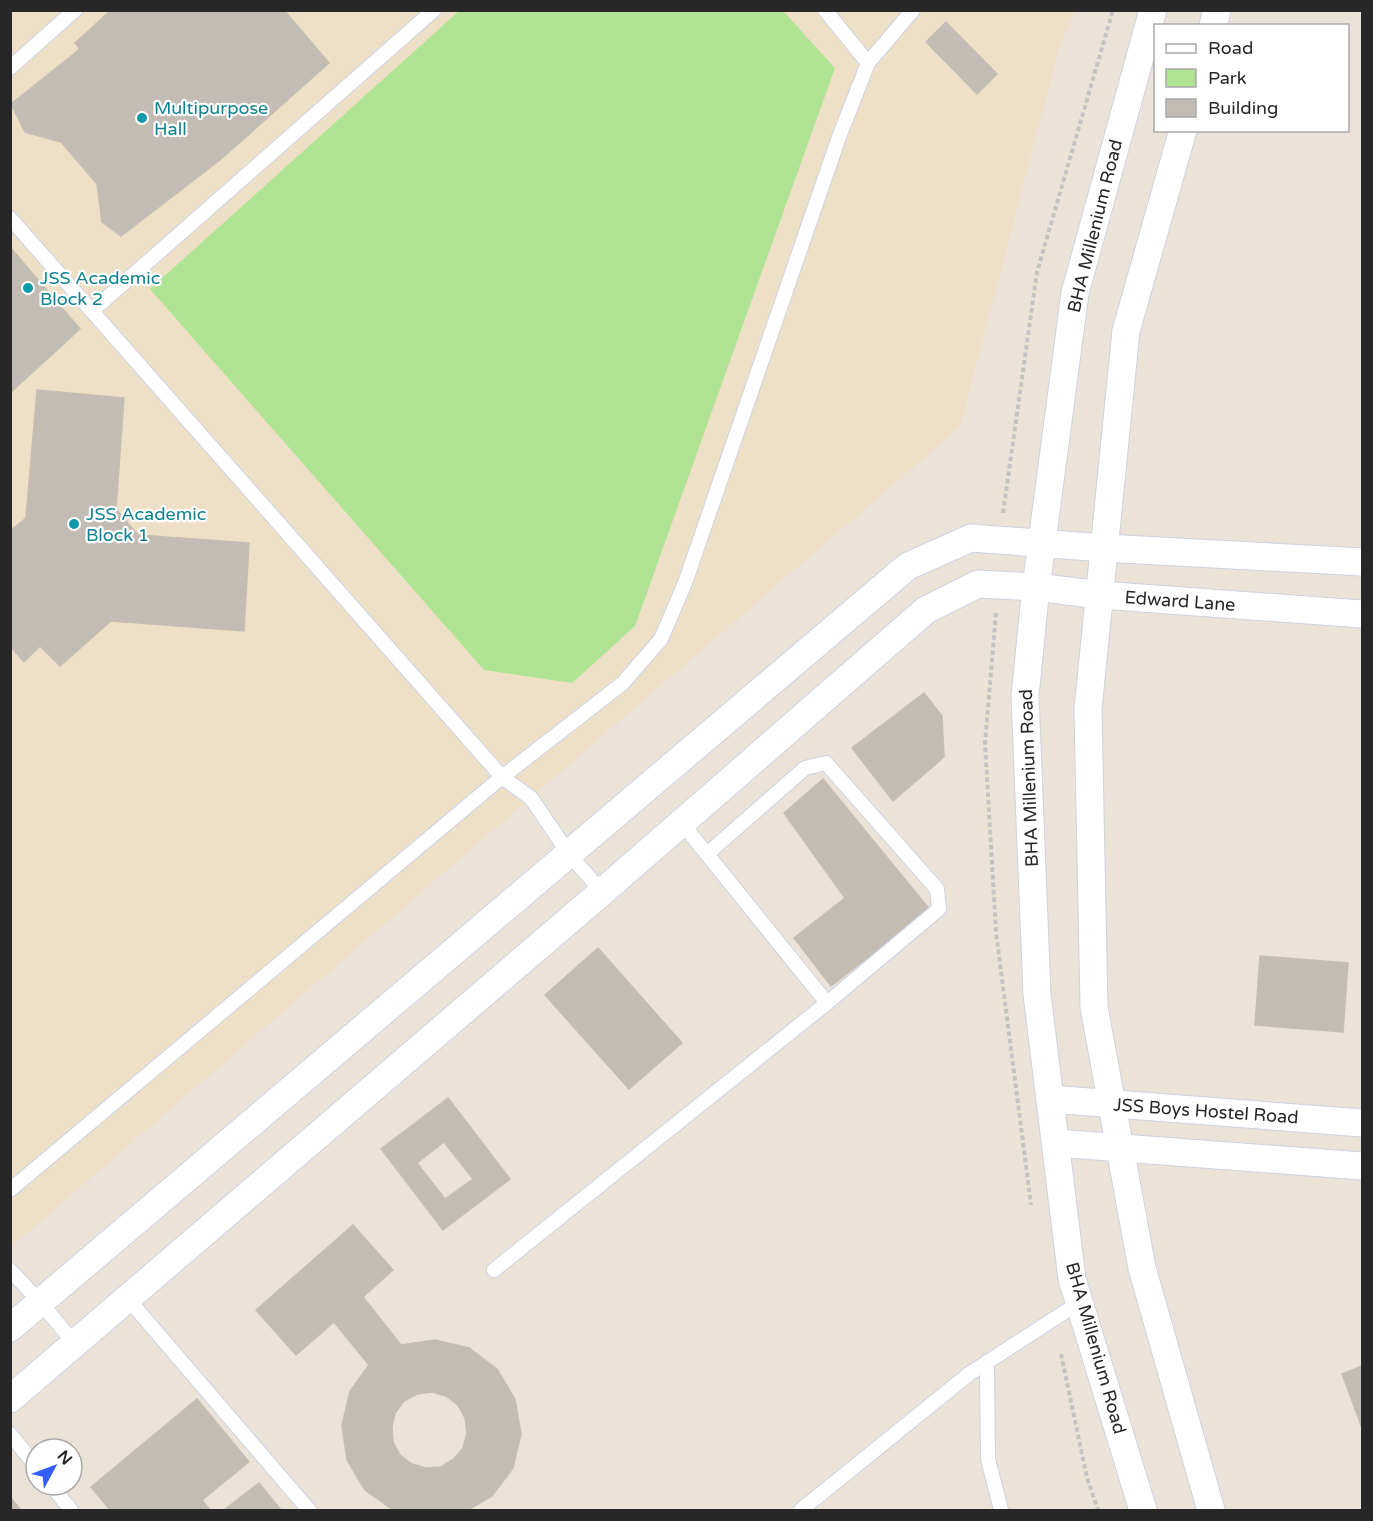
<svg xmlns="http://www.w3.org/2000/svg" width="1373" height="1521" font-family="'Varela Round',sans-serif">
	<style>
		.education { fill: #ede0c7 }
		.green { fill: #b0e393 }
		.building { fill: #c2bcb5; stroke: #c6beb2; stroke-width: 1.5; fill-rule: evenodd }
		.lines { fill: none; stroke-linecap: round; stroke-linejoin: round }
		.lane-casing { stroke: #ced2e1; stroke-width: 16 }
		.street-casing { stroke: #ced2e1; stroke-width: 29 }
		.path { stroke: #c3c3c3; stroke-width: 4; stroke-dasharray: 4.5 3; stroke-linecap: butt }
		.lane { stroke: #fff; stroke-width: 14 }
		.street { stroke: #fff; stroke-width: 27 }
		.culture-dot { fill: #0f9aa8; stroke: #fff; stroke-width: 2 }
		.labels { text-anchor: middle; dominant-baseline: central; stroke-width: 4.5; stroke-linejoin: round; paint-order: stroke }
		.culture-label { font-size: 18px; fill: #0d838f; stroke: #fff; text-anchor: start }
		.street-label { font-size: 18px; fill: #272727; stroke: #fff }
	</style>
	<rect width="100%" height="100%" fill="#ebe2d8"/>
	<path class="education" d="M11,11H1075L1060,44L960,427L11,1247Z"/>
	<path class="green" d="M459,11H783L835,68L635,626L572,683L484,670L150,289Z"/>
	<g class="building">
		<path d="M111,10H284L329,63L220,160L121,236L102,222L97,184L61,142L25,132L11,104L80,49L75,43Z"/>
		<path d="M946,22L997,74L977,94L926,42Z"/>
		<path d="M10,247L80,329L10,393Z"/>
		<path d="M37,390L124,398L116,509L138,535L249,543L244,631L111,621L60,666L40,646L24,662L10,646V531L26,518Z"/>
		<path d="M924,693L942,716L944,757L893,801L852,748Z"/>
		<path d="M823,779L930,910L831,986L794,938L845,898L784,813Z"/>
		<path d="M598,948L682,1043L629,1089L545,995Z"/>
		<path d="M1260,956L1348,963L1343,1032L1255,1025Z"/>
		<path d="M448,1098L510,1179L443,1230L381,1149ZM444,1142L473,1179L445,1199L417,1163Z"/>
		<path d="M353,1225L393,1270L363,1297L401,1345L435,1340L469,1348L497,1369L515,1399L521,1434L513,1468L492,1496L468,1510H393L365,1490L347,1460L342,1425L350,1391L369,1365L334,1322L296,1355L256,1310ZM432,1392L446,1396L458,1405L465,1418L467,1433L463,1448L454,1459L441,1467L426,1468L412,1464L400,1455L393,1442L392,1427L395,1413L404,1401L417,1394Z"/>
		<path d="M1362,1366V1428L1342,1374Z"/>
		<path d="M197,1399L249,1462L202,1500L210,1510H110L91,1487Z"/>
		<path d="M259,1483L281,1510H224Z"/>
		<path d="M10,1497L21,1510H10Z"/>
	</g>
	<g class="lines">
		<g class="lane-casing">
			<g id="lane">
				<path d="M825,10L868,63"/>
				<path d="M10,68L75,10"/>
				<path d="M10,218L502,777L531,798L569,854L602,892"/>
				<path d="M92,311L434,10"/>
				<path d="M707,854L805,768L826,763L937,889L939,909L827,1003"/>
				<path d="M10,1190L502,777L623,683L661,639L685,583L839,137L868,63L913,10"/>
				<path d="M10,1270L41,1303L75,1344"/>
				<path d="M494,1270L827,1003L681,822"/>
				<path d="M128,1299L309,1510"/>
				<path d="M987,1362L988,1459L1001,1510"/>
				<path d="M10,1434L36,1466"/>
				<path d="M51,1485L71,1510"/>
				<path d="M801,1510L969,1374L1080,1302"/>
			</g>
		</g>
		<g class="street-casing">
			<g id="street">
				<path d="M1213,26L1217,10"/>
				<path d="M1183,130L1126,331L1088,709L1094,1007L1142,1268L1211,1510"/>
				<path d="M1050,1099L1362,1123"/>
				<path d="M1056,1143L1362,1166"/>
				<path d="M10,1328L908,566L971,538L1104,548L1362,562"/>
				<path d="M10,1399L602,892L926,610L978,584L1036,587L1100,595L1362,614"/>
				<path d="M1143,1510L1072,1279L1037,994L1025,696L1036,587L1075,293L1153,10"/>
			</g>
		</g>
		<g class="path">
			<path d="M1003,513L1037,272L1113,10"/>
			<path d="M996,613L985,743L996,932L1031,1205"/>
			<path d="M1061,1354L1087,1478L1098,1510"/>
		</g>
		<use href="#lane" class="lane"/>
		<use href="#street" class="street"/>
	</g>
	<g class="culture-dot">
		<circle cx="142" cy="118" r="6"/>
		<circle cx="28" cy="288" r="6"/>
		<circle cx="74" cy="524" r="6"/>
	</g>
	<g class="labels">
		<g class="culture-label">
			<text x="154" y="108">Multipurpose<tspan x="154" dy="21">Hall</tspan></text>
			<text x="40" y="278">JSS Academic<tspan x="40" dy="21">Block 2</tspan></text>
			<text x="86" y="514">JSS Academic<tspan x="86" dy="21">Block 1</tspan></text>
		</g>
		<g class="street-label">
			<text transform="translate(1095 226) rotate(-76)">BHA Millenium Road</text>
			<text transform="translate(1180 601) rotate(4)">Edward Lane</text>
			<text transform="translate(1029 778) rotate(-92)">BHA Millenium Road</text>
			<text transform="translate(1206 1111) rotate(4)">JSS Boys Hostel Road</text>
			<text transform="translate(1096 1348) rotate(74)">BHA Millenium Road</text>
		</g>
	</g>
	<rect width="1373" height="1521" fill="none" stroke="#272727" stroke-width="24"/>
	<rect x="1154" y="24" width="195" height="108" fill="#ffffff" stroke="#a9a9a9" stroke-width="1.5"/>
	<rect x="1166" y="44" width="30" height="9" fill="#ffffff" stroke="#a9a9a9" stroke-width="1.5"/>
	<text x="1208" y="54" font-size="18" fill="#272727">Road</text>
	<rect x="1166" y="69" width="30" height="18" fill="#b0e393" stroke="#a9a9a9" stroke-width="1.5"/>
	<text x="1208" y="84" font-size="18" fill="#272727">Park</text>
	<rect x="1166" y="99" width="30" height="18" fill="#c2bcb5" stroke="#a9a9a9" stroke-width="1.5"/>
	<text x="1208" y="114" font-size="18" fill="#272727">Building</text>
	<g transform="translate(54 1467) rotate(49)"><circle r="28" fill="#ffffff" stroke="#a9a9a9" stroke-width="1.5"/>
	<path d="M0-4.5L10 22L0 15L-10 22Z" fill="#335dfd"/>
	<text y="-9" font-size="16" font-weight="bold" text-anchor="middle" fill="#272727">N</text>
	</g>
</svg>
